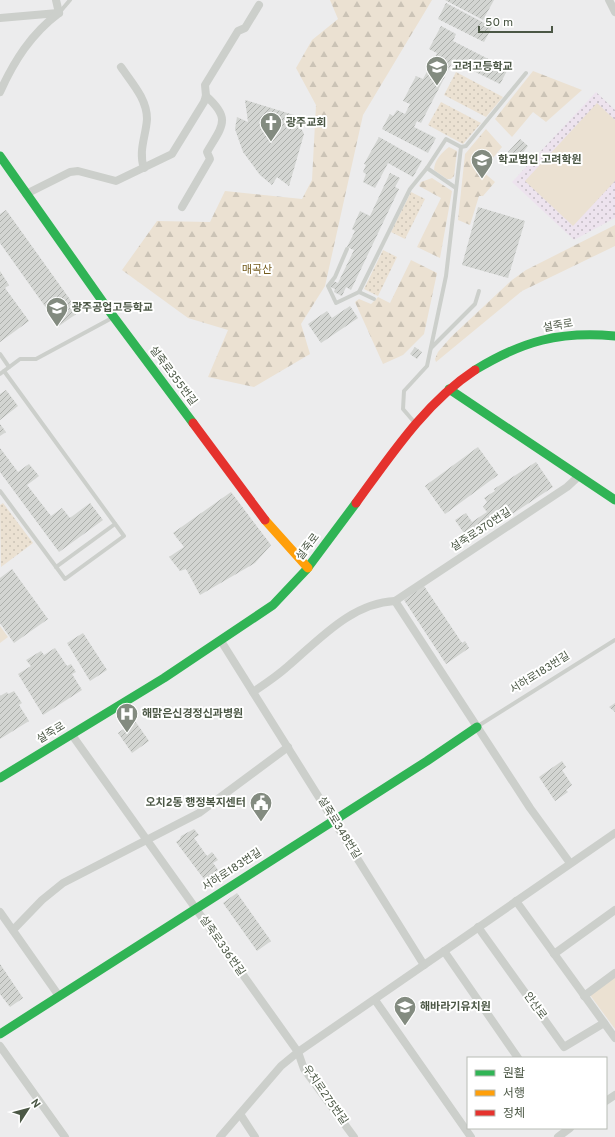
<svg xmlns="http://www.w3.org/2000/svg" width="615" height="1137" font-family="Overpass,'Noto Sans KR',sans-serif">
	<style>
		.grass { fill: url(#grass-dots) }
		.forest { fill: url(#forest-firs) }
		.sand { fill: url(#sand-dots) }
		.park { fill: #ebe1d2 }
		.building { fill: url(#building-hatch) }
		.lines { fill: none; stroke-linecap: round; stroke-linejoin: round }
		.lane { stroke: #cccfcb; stroke-width: 4 }
		.street { stroke: #cccfcb; stroke-width: 8 }
		.fast { stroke: #30b455; stroke-width: 9 }
		.slow { stroke: #ff9f0a; stroke-width: 9 }
		.jam { stroke: #e5322d; stroke-width: 9 }
		.labels { text-anchor: middle; dominant-baseline: central; stroke-width: 4; stroke-linejoin: round; paint-order: stroke }
		.poi-label { font-size: 11px; font-weight: bold; fill: #4b5745; stroke: #fff; text-anchor: start }
		.park-label { font-size: 11px; fill: #735a1b; stroke: #fff }
		.street-label { font-size: 11px; fill: #4b5745; stroke: #fff }
	</style>
	<defs>
		<pattern id="grass-dots" width="8" height="8" patternUnits="userSpaceOnUse"><rect width="8" height="8" fill="#ebe1d2"/><path d="M2 2h.1M6 6h.1" fill="none" stroke="#cbc3b6" stroke-width="1.8" stroke-linecap="round"/></pattern>
		<pattern id="forest-firs" width="22" height="20" patternUnits="userSpaceOnUse"><rect width="22" height="20" fill="#ebe1d2"/><path d="M5 1l3.5 6h-7zM16 11l3.5 6h-7z" fill="#cbc3b6"/></pattern>
		<pattern id="sand-dots" width="8" height="8" patternUnits="userSpaceOnUse"><rect width="8" height="8" fill="#ede3ee"/><path d="M2 2h.1M6 6h.1" fill="none" stroke="#c2bbc3" stroke-width="1.8" stroke-linecap="round"/></pattern>
		<pattern id="building-hatch" width="6" height="6" patternUnits="userSpaceOnUse"><rect width="6" height="6" fill="#d3d5d2"/><path d="M-1 1l2-2M0 6l6-6M5 7l2-2" fill="none" stroke="#adb0ac"/></pattern>
	</defs>
	<rect width="100%" height="100%" fill="#ececed"/>
	<g class="grass">
		<path d="M456,72L503,97L486,117L444,95Z"/>
		<path d="M441,102L481,123L463,144L428,125Z"/>
		<path d="M411,192L425,199L405,239L391,232Z"/>
		<path d="M383,250L397,257L378,296L364,289Z"/>
		<path d="M3,503L33,543L1,567L0,505Z"/>
	</g>
	<g class="forest">
		<path d="M330,0H432L363,115L325,286L301,324L310,354L254,387L208,377L228,330L188,318L122,270L157,221L210,222L225,191L302,199L312,180L316,105L296,68L312,40L338,19Z"/>
		<path d="M533,71L582,90L546,122L533,112L512,137L495,119Z"/>
		<path d="M486,129L502,147L482,171L495,182L483,196H479L470,225L458,220L465,154Z"/>
		<path d="M449,147L457,151L454,176L451,179H447L434,170C434,161 442,152 449,147Z"/>
		<path d="M432,178L452,191L440,258L417,247L441,198L419,186L421,182Z"/>
		<path d="M615,225V246L522,291L436,362L435,359L438,352L451,337L512,280L526,270Z"/>
		<path d="M411,260L437,273L424,334L403,355L383,364L355,302L359,299L371,304L378,297L390,303Z"/>
	</g>
	<path class="sand" d="M596,92L615,110V218L574,240L512,182Z"/>
	<g class="park">
		<path d="M597,103L615,120V181L573,226L525,181Z"/>
		<path d="M0,626L8,637L0,643Z"/>
		<path d="M615,977V1029L590,995Z"/>
	</g>
	<g class="building">
		<path d="M445,0H494L483,20Z"/>
		<path d="M446,3L492,27L484,42L438,19Z"/>
		<path d="M441,26L456,34L453,41L508,69L500,84L453,61L421,123L417,121L414,127L436,138L428,153L382,129L390,114L393,116L397,110L405,114L410,104L403,101L416,76L423,79L437,53L429,49Z"/>
		<path d="M245,100L294,115L304,134L289,186L277,177L272,185L260,175L243,152L235,129L237,117L248,122Z"/>
		<path d="M379,137L422,161L413,177L388,163L375,188L363,182L366,174L363,172L366,165L364,164Z"/>
		<path d="M520,139L528,146L517,160L508,152Z"/>
		<path d="M390,173L400,178L395,187L399,189L351,290L346,287L342,296L334,292L335,289L330,287L333,281L338,283L354,250L347,247L355,231L352,229L360,211L370,216Z"/>
		<path d="M478,207L525,221L508,278L462,265Z"/>
		<path d="M6,210L79,312L59,326L0,243V214Z"/>
		<path d="M0,271L9,285L5,288L29,321L0,342Z"/>
		<path d="M350,306L358,318L321,343L308,324L327,311L332,318Z"/>
		<path d="M415,347L422,352L417,359L410,354Z"/>
		<path d="M6,390L18,406L0,420V394Z"/>
		<path d="M0,424L6,432L0,436Z"/>
		<path d="M478,447L498,475L445,514L425,486Z"/>
		<path d="M0,448L18,472L29,464L39,476L27,485L51,516L62,508L70,518L90,503L103,520L59,552L0,472Z"/>
		<path d="M536,462L553,487L470,542L455,520L466,513L472,522L487,512L483,507L487,502L484,498L495,491L494,489Z"/>
		<path d="M231,492L271,545L255,563L200,595L186,569L180,571L169,557L184,547L173,533Z"/>
		<path d="M12,569L48,619L14,643L0,623V578Z"/>
		<path d="M424,586L462,643L465,641L469,648L446,664L404,600Z"/>
		<path d="M83,633L107,670L90,681L67,643Z"/>
		<path d="M55,648L67,666L71,664L76,672L72,674L82,690L43,715L18,674L31,666L26,660L41,651L44,655Z"/>
		<path d="M14,691L22,703L19,705L29,721L0,739V696L7,692L8,694Z"/>
		<path d="M615,703V712L609,707Z"/>
		<path d="M135,721L149,741L132,753L118,733Z"/>
		<path d="M562,761L566,767L562,770L572,785L566,790L568,792L555,801L539,777Z"/>
		<path d="M194,829L199,835L194,838L207,856L212,852L218,860L213,863L221,874L207,883L176,842L180,839L181,836Z"/>
		<path d="M237,893L271,941L257,951L223,903Z"/>
		<path d="M0,964L23,998L10,1007L0,994Z"/>
	</g>
	<g class="lines">
		<g class="lane">
			<path d="M59,13L70,0"/>
			<path d="M427,168L456,188"/>
			<path d="M347,249L335,277L328,286L336,303L359,292L410,189L427,168L446,139L461,147"/>
			<path d="M359,292L374,299"/>
			<path d="M431,348L475,304L479,291"/>
			<path d="M0,354L9,367"/>
			<path d="M0,374L20,359H36L112,318"/>
			<path d="M415,423L403,409L404,391L427,366L446,276L461,147L466,146L526,73"/>
			<path d="M0,491L65,579L124,536L4,371"/>
			<path d="M56,567L115,524"/>
			<path d="M478,726L615,640"/>
		</g>
		<g class="street">
			<path d="M56,0L59,13"/>
			<path d="M609,0L615,12"/>
			<path d="M0,18L58,13"/>
			<path d="M121,67C132,83 147,99 147,119C146,136 138,151 144,168"/>
			<path d="M0,92C14,61 31,34 59,13"/>
			<path d="M26,194L70,172L78,171L116,181L172,154L204,102L206,96L205,85L238,31L245,28L259,5"/>
			<path d="M182,207L210,159L207,152C222,126 232,119 206,96"/>
			<path d="M395,601L530,808L570,863"/>
			<path d="M395,601L567,487L579,476"/>
			<path d="M221,641L424,965"/>
			<path d="M253,692C265,684 277,676 287,667C319,640 351,603 395,601"/>
			<path d="M72,735L298,1052L304,1069L354,1137"/>
			<path d="M516,901L615,1038"/>
			<path d="M0,912L59,996"/>
			<path d="M478,927L564,1047L604,1023"/>
			<path d="M13,930L42,900L63,883L199,813L288,747"/>
			<path d="M444,951L518,1058"/>
			<path d="M554,954L615,910"/>
			<path d="M584,996L615,973"/>
			<path d="M375,1000L471,1137"/>
			<path d="M0,1046L65,1137"/>
			<path d="M606,1101L615,1095"/>
			<path d="M240,1114L255,1137"/>
			<path d="M220,1137L281,1066L298,1052L615,833"/>
			<path d="M558,1137L570,1128"/>
		</g>
		<g class="fast">
			<path d="M0,156L110,312L193,423"/>
			<path d="M475,370C523,341 559,331 615,336"/>
			<path d="M449,389L615,500"/>
			<path d="M0,778L164,678L273,605L306,570L356,503"/>
			<path d="M0,1034L427,761L477,727"/>
		</g>
		<path class="slow" d="M265,520L308,568"/>
		<g class="jam">
			<path d="M193,423L265,520"/>
			<path d="M356,503C391,455 425,403 475,370"/>
		</g>
	</g>
	<defs>
		<g id="school-pin" transform="scale(1.15)"><path d="M0 17L-7.5 6A9.5 9.5 0 1 1 7.5 6Z" fill="#838b80" stroke="#fff"/><path d="M0-5L7-2L0 1L-7-2ZM-4 1L0 2.5L4 1V4Q0 6-4 4Z" fill="#fff"/></g>
		<g id="church-pin" transform="scale(1.15)"><path d="M0 17L-7.5 6A9.5 9.5 0 1 1 7.5 6Z" fill="#838b80" stroke="#fff"/><path d="M-1.2-6h2.4v3.5h3.3v2.4h-3.3V6h-2.4V-.1h-3.3v-2.4h3.3Z" fill="#fff"/></g>
		<g id="hospital-pin" transform="scale(1.15)"><path d="M0 17L-7.5 6A9.5 9.5 0 1 1 7.5 6Z" fill="#838b80" stroke="#fff"/><path d="M-5-5h3v3.5h4V-5h3V5h-3V1.5h-4V5h-3Z" fill="#fff"/></g>
		<g id="civic-pin" transform="scale(1.15)"><path d="M0 17L-7.5 6A9.5 9.5 0 1 1 7.5 6Z" fill="#838b80" stroke="#fff"/><path d="M-.6-6.5H3V-4.5H.6V-3L4-1V1h2V6H-6V1h2V-1L-.6-3ZM-1.2 2.5V6h2.4V2.5Z" fill="#fff"/></g>
	</defs>
	<g fill-rule="evenodd">
		<use href="#school-pin" x="437" y="67"/>
		<use href="#church-pin" x="271" y="123"/>
		<use href="#school-pin" x="482" y="160"/>
		<use href="#school-pin" x="57" y="308"/>
		<use href="#hospital-pin" x="127" y="714"/>
		<use href="#civic-pin" x="261" y="803"/>
		<use href="#school-pin" x="405" y="1007"/>
	</g>
	<g class="labels">
		<g class="poi-label">
			<text x="452" y="67">고려고등학교</text>
			<text x="286" y="123">광주교회</text>
			<text x="498" y="160">학교법인 고려학원</text>
			<text x="72" y="308">광주공업고등학교</text>
			<text x="142" y="714">해맑은신경정신과병원</text>
			<text x="246" y="803" text-anchor="end">오치2동 행정복지센터</text>
			<text x="420" y="1007">해바라기유치원</text>
		</g>
		<g class="park-label">
			<text x="257" y="270">매곡산</text>
		</g>
		<g class="street-label">
			<text transform="translate(558 326) rotate(-10)">설죽로</text>
			<text transform="translate(173 376) rotate(53)">설죽로355번길</text>
			<text transform="translate(481 530) rotate(-33)">설죽로370번길</text>
			<text transform="translate(308 547) rotate(-53)">설죽로</text>
			<text transform="translate(540 673) rotate(-32)">서하로183번길</text>
			<text transform="translate(51 733) rotate(-31)">설죽로</text>
			<text transform="translate(339 828) rotate(58)">설죽로348번길</text>
			<text transform="translate(232 870) rotate(-33)">서하로183번길</text>
			<text transform="translate(222 946) rotate(55)">설죽로336번길</text>
			<text transform="translate(535 1006) rotate(54)">안산로</text>
			<text transform="translate(325 1095) rotate(55)">우치로275번길</text>
		</g>
	</g>
	<rect x="467" y="1057" width="140" height="72" fill="#ffffff" stroke="#b7bcb5"/>
	<rect x="475" y="1070" width="20" height="6" fill="#30b455" stroke="#b7bcb5"/>
	<text x="503" y="1077" font-size="12" fill="#4b5745">원활</text>
	<rect x="475" y="1090" width="20" height="6" fill="#ff9f0a" stroke="#b7bcb5"/>
	<text x="503" y="1097" font-size="12" fill="#4b5745">서행</text>
	<rect x="475" y="1110" width="20" height="6" fill="#e5322d" stroke="#b7bcb5"/>
	<text x="503" y="1117" font-size="12" fill="#4b5745">정체</text>
	<g transform="translate(28 1109) rotate(54)" stroke="#ffffff" stroke-width="3" paint-order="stroke">
	<path d="M0-3L7 15L0 10L-7 15Z" fill="#4b5745"/>
	<text y="-6" font-size="11" font-weight="bold" text-anchor="middle" fill="#4b5745">N</text>
	</g>
	<path d="M479 26v6h73v-6" fill="none" stroke="#4b5745" stroke-width="2"/>
	<text x="485" y="26" font-size="12" fill="#4b5745" stroke="#ffffff" stroke-width="3" paint-order="stroke">50 m</text>
</svg>
